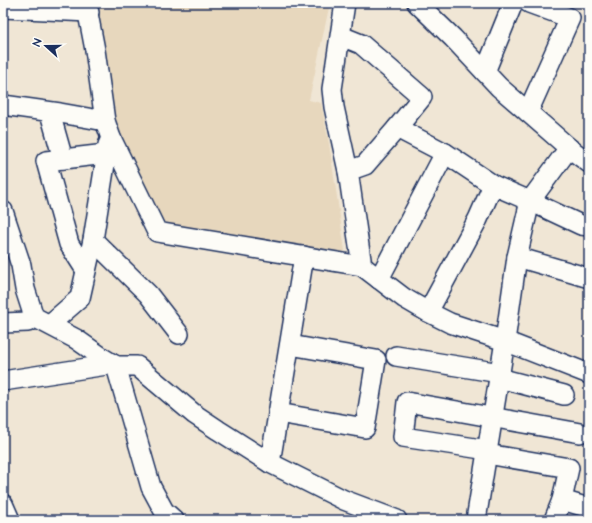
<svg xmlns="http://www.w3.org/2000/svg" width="592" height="523" font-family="'Architects Daughter',sans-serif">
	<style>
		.built { fill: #e7d7bd }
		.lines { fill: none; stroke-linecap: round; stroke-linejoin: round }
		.minor-casing { stroke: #1b2f5e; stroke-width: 22 }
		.minor { stroke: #fdfcf7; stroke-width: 19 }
	</style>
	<rect width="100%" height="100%" fill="#f0e6d5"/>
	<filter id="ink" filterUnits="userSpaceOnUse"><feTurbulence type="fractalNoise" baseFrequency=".025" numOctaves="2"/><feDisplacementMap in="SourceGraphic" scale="8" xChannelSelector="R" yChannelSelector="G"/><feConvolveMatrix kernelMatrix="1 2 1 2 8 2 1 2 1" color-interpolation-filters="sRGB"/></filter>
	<g filter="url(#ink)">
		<path class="built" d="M92,3H330L309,100L321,103L329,143L345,251L339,257L158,226L109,122Z"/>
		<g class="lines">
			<g class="minor-casing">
				<g id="minor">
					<path d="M86,3L95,50L105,121L111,138L157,232L362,266L404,298L428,312L450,323L505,341L589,374"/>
					<path d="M345,3L332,89L334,107L348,171L362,266"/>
					<path d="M417,3L453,38L499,87L569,148L589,163"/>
					<path d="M3,8L89,12"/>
					<path d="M341,36L361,44L422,97L397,128L365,165L348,171"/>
					<path d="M485,72L513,3"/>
					<path d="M3,105L60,113L105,121"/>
					<path d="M528,112L570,18L529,3"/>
					<path d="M50,113L63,159"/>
					<path d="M397,128L445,153L493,185L530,201L581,225L589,226"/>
					<path d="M3,211L21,265L25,289L34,317L76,339L103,358L116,366L151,487L164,511L174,520"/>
					<path d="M93,240L148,294L179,334"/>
					<path d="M517,257L589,278"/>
					<path d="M85,269L69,244L46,161L106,154"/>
					<path d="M379,279L445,153"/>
					<path d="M428,312L478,219L493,185"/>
					<path d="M3,323L28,322L34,317"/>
					<path d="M50,324L80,298L93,240L108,145L111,138"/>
					<path d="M396,356L500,373"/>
					<path d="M116,366H137L194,414L218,430L270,463L344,500L397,520"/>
					<path d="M499,378L564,395"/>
					<path d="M3,381L113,364"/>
					<path d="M278,413L365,428L376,360L290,345"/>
					<path d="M488,450L403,437L407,402L580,433"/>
					<path d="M487,454L569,468L562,500L554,520"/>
					<path d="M270,463L304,256"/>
					<path d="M562,500L589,508"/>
					<path d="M3,504L10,520"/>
					<path d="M476,520L505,341L517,257L530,201L569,148"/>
				</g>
			</g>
			<use href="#minor" class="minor"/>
		</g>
	</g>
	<rect width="592" height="523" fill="none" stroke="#fdfcf7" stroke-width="16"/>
	<rect x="8" y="8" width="576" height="507" fill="none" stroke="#1b2f5e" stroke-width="1.5" filter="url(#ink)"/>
	<g transform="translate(46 46) rotate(291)" stroke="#fdfcf7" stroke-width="3" paint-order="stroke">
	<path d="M0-3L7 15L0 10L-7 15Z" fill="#1b2f5e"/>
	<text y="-6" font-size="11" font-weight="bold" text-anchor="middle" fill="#1b2f5e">N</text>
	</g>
</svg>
